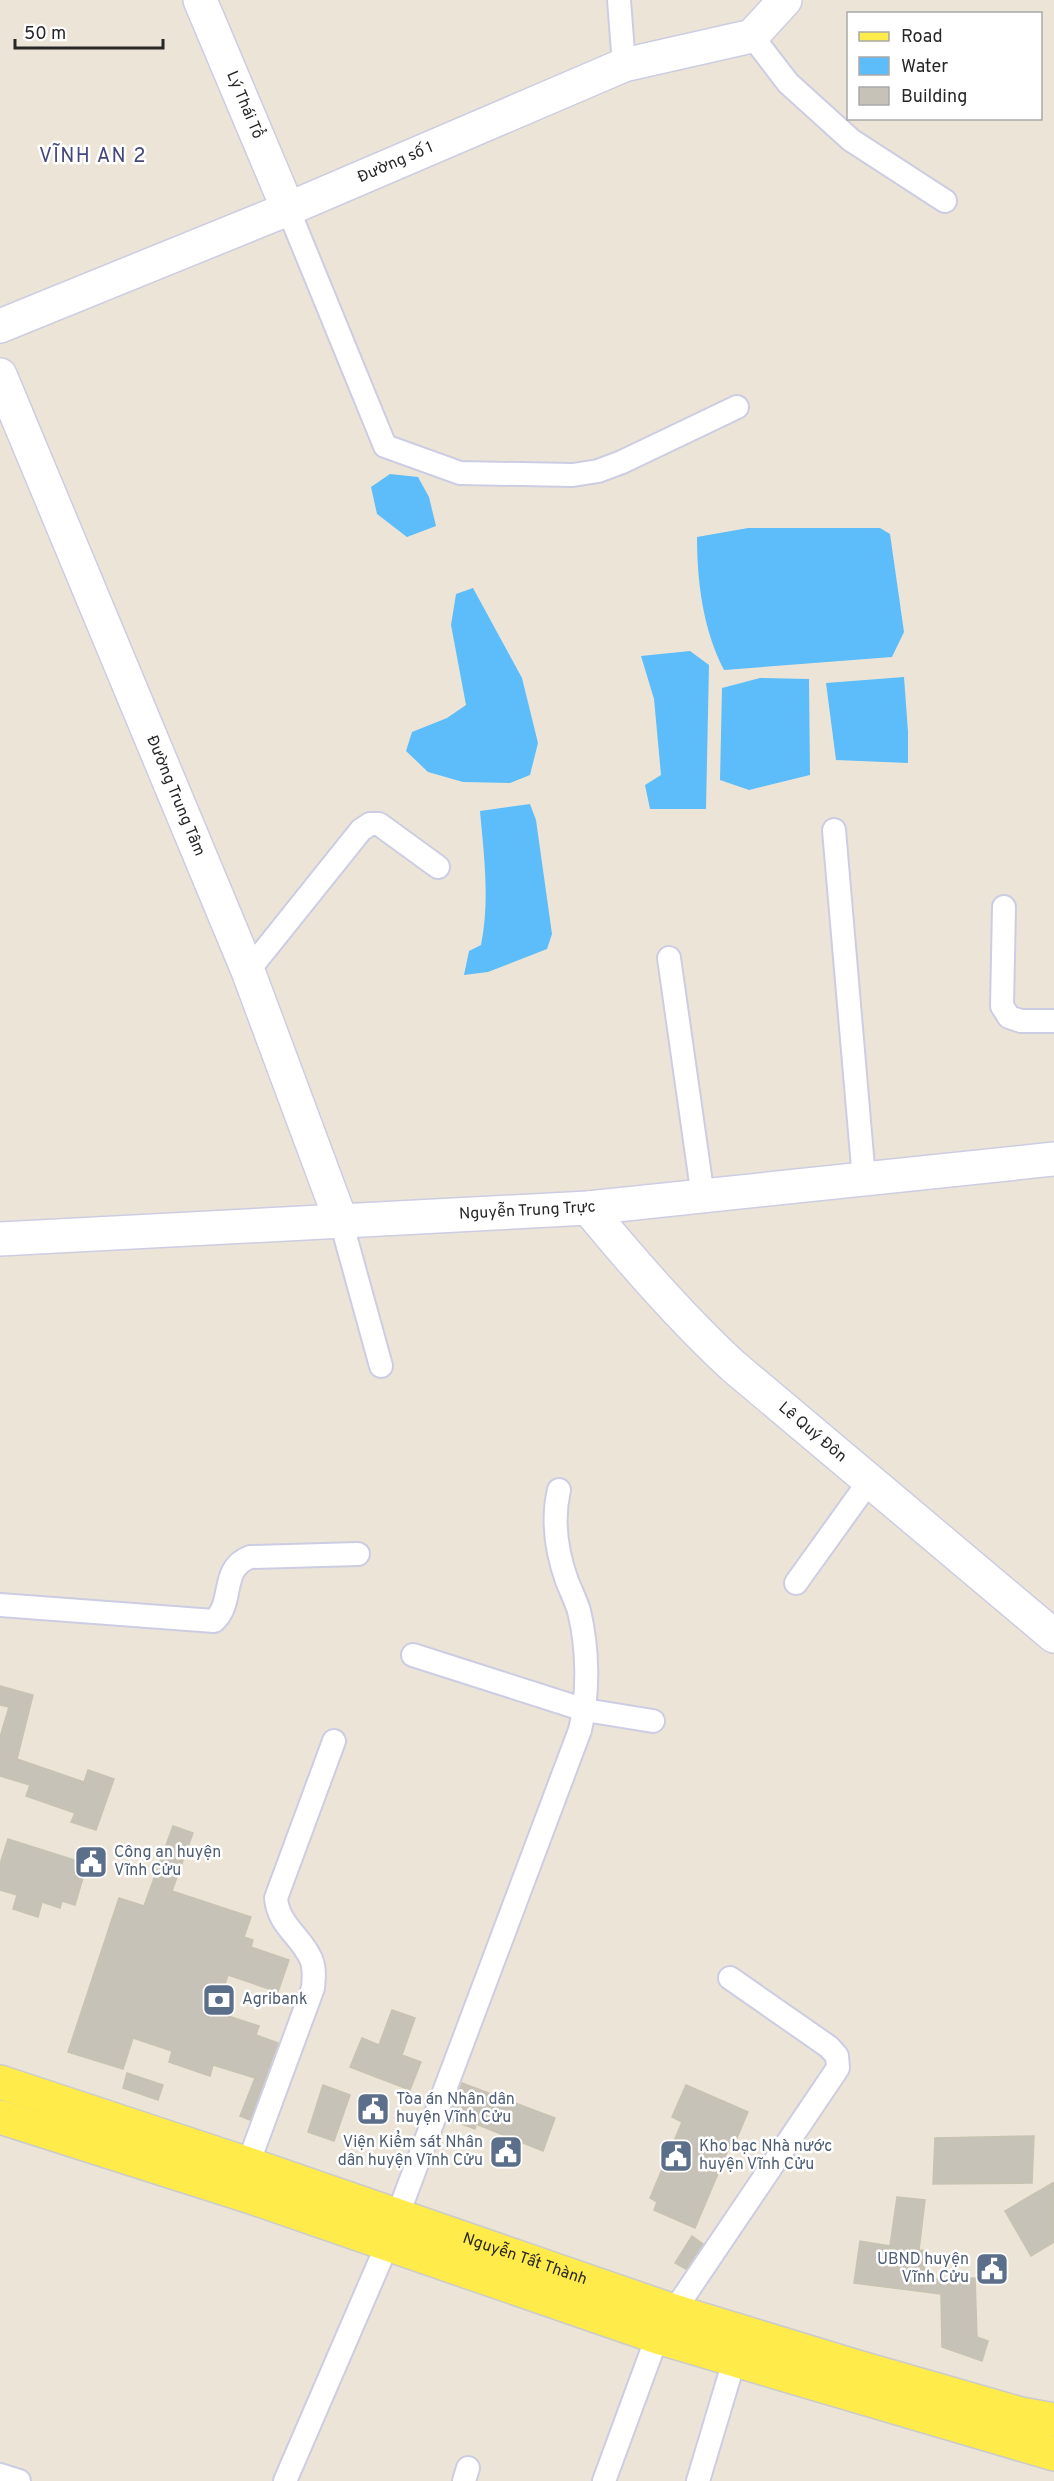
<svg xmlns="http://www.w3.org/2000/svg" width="1054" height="2481" font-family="Overpass,sans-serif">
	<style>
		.water { fill: #5dbdfa }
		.building { fill: #c7c2b7; stroke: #c7c2b1; stroke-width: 1.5 }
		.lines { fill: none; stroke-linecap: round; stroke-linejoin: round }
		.street-casing { stroke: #cccde3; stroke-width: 26 }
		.secondary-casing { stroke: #cccde3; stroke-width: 36 }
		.primary-casing { stroke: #cbcbcb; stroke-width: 36 }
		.street { stroke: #fff; stroke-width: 22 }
		.secondary { stroke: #fff; stroke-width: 33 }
		.primary { stroke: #ffeb49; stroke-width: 33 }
		.labels { text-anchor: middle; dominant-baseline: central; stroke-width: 5; stroke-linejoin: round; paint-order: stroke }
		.street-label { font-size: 16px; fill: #272727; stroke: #fff }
		.service-label { font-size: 16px; fill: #4e5e75; stroke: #fff; text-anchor: start }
		.quarter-label { font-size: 20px; letter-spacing: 1.5px; fill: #44477c; stroke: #fff }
	</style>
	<rect width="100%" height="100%" fill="#ece5d7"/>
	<g class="water">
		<path d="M390,474L418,477L429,497L436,526L407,537L377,514L371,487Z"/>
		<path d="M748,528H880L890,534L904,632L892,657L724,670C703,630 697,582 697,537Z"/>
		<path d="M473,588L522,678L538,743L530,775L510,783L463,782L428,772L406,751L412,732L447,718L466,705L451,625L456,594Z"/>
		<path d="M690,651L709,665L706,809H650L645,785L661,775L654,699L641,656Z"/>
		<path d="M904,677L908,732V763L836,760L826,683Z"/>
		<path d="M760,678L809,679L810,775L749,790L720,780L722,688Z"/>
		<path d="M530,804L536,820L552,934L547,949L488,972L464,975L469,951L481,945C490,900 484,856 480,811Z"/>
	</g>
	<g class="building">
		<path d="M0,1686L33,1695L17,1759L84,1782L88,1770L114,1779L96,1830L71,1822L75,1813L26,1796L30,1785L0,1776V1737L9,1707L0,1705Z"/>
		<path d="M173,1826L193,1833L172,1891L251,1917L244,1937L253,1940L251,1947L289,1960L278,1992L228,1975L216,2012L259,2026L256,2035L278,2043L250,2120L240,2116L255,2078L213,2065L210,2076L169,2062L172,2051L133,2038L123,2069L68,2052L119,1898L144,1906Z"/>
		<path d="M8,1839L87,1864L75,1905L62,1901L60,1908L42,1902L38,1917L13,1909L17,1895L0,1890V1864Z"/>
		<path d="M392,2010L415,2018L402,2055L421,2062L410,2090L350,2067L362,2038L379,2045Z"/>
		<path d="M127,2073L163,2085L158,2100L123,2088Z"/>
		<path d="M462,2083L555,2118L543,2151L476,2124L475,2129L448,2119Z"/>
		<path d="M323,2085L350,2095L334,2141L308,2132Z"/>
		<path d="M686,2085L748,2112L734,2145L731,2143L695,2228L654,2210L657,2202L650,2198L682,2122L672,2117Z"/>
		<path d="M1034,2136L1032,2183L933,2184L935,2138Z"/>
		<path d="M1054,2182V2242L1031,2256L1005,2211Z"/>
		<path d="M897,2197L925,2200L919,2250L927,2251L923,2279L975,2278L977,2337L988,2341L982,2361L942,2347L941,2294L854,2283L860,2241L890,2246Z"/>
		<path d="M692,2236L703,2244L686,2269L675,2263Z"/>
	</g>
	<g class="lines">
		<g class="street-casing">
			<g id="street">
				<path d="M619,0L624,65"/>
				<path d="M752,36L788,83L851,140L945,201"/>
				<path d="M288,209L385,446L460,473L573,475L598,471L622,462L737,407"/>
				<path d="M834,830L864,1179"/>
				<path d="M1004,907L1002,1006L1009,1017L1021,1021H1054"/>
				<path d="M669,958L703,1197"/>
				<path d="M248,971L361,830L370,824H379L438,867"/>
				<path d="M341,1221L381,1366"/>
				<path d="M796,1583L870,1480"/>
				<path d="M0,1605L214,1621C235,1602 219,1569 250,1557L358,1554"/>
				<path d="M413,1655L585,1710L653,1721"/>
				<path d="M248,2164L313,1988C314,1978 315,1968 311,1959C301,1936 278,1925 276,1898L334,1741"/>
				<path d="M397,2217L580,1730C589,1693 588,1648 579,1611C576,1601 571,1591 567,1581C557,1553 552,1520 559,1490"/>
				<path d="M674,2311L838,2068L837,2056L829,2047L730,1978"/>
				<path d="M0,2475L19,2481"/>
				<path d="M285,2481L387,2245"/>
				<path d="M464,2481L468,2468"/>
				<path d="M604,2481L657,2337"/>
				<path d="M698,2481L734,2361"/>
			</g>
		</g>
		<g class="secondary-casing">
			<g id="secondary">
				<path id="s1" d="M200,0L288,209"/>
				<path id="s2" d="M0,326L288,209L624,65L752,36L785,0"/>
				<path id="s3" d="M0,375L248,971L341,1221"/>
				<path id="s4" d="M588,1208C634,1264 680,1317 733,1366L1054,1636"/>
				<path id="s5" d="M0,1239L588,1208L1054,1159"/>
			</g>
		</g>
		<g class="primary-casing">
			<g id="primary">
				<path id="s6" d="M0,2082L248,2164L674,2311L854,2366L1021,2414L1054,2420"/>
				<path d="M0,2117L248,2196L657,2337L1054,2454"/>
			</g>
		</g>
		<use href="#street" class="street"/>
		<use href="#secondary" class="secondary"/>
		<use href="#primary" class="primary"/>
	</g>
	<defs>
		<g id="civic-square" transform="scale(1.725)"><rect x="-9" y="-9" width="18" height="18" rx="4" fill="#5c6f8a" stroke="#fff"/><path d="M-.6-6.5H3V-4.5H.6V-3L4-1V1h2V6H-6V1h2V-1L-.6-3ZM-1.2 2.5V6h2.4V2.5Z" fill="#fff"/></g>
		<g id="bank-square" transform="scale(1.725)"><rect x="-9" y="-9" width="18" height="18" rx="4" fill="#5c6f8a" stroke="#fff"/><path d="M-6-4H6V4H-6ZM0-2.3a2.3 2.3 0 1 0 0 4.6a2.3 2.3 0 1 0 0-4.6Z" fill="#fff"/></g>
	</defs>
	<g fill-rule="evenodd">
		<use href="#civic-square" x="91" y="1862"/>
		<use href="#bank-square" x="219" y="2000"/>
		<use href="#civic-square" x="373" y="2109"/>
		<use href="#civic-square" x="506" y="2152"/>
		<use href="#civic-square" x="676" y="2156"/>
		<use href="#civic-square" x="992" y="2269"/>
	</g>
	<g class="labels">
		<g class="street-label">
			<text stroke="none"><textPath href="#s1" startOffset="114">Lý Thái Tổ</textPath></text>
			<text stroke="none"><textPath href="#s2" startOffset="428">Đường số 1</textPath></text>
			<text stroke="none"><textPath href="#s3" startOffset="456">Đường Trung Tâm</textPath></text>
			<text stroke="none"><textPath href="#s5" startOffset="528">Nguyễn Trung Trực</textPath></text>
			<text stroke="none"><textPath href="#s4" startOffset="318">Lê Quý Đôn</textPath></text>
			<text stroke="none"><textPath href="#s6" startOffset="554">Nguyễn Tất Thành</textPath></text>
		</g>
		<g class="service-label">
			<text x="114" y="1853">Công an huyện<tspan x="114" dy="18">Vĩnh Cửu</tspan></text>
			<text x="242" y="2000">Agribank</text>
			<text x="396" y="2100">Tòa án Nhân dân<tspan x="396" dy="18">huyện Vĩnh Cửu</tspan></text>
			<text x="483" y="2143" text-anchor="end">Viện Kiểm sát Nhân<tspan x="483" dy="18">dân huyện Vĩnh Cửu</tspan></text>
			<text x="699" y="2147">Kho bạc Nhà nước<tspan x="699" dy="18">huyện Vĩnh Cửu</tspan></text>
			<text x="969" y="2260" text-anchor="end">UBND huyện<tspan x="969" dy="18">Vĩnh Cửu</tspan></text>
		</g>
		<g class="quarter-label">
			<text x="93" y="157">VĨNH AN 2</text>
		</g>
	</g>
	<rect x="847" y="12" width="195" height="108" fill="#ffffff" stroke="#a9a9a9" stroke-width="1.5"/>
	<rect x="859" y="32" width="30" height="9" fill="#ffeb49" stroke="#a9a9a9" stroke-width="1.5"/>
	<text x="901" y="42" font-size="18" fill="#272727">Road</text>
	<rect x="859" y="57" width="30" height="18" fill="#5dbdfa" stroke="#a9a9a9" stroke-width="1.5"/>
	<text x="901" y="72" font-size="18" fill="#272727">Water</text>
	<rect x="859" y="87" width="30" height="18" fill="#c7c2b7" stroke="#a9a9a9" stroke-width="1.5"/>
	<text x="901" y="102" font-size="18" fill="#272727">Building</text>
	<path d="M15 39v9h148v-9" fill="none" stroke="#272727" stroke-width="3"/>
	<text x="24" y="39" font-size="18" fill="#272727" stroke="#ffffff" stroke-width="4.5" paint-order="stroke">50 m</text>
</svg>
